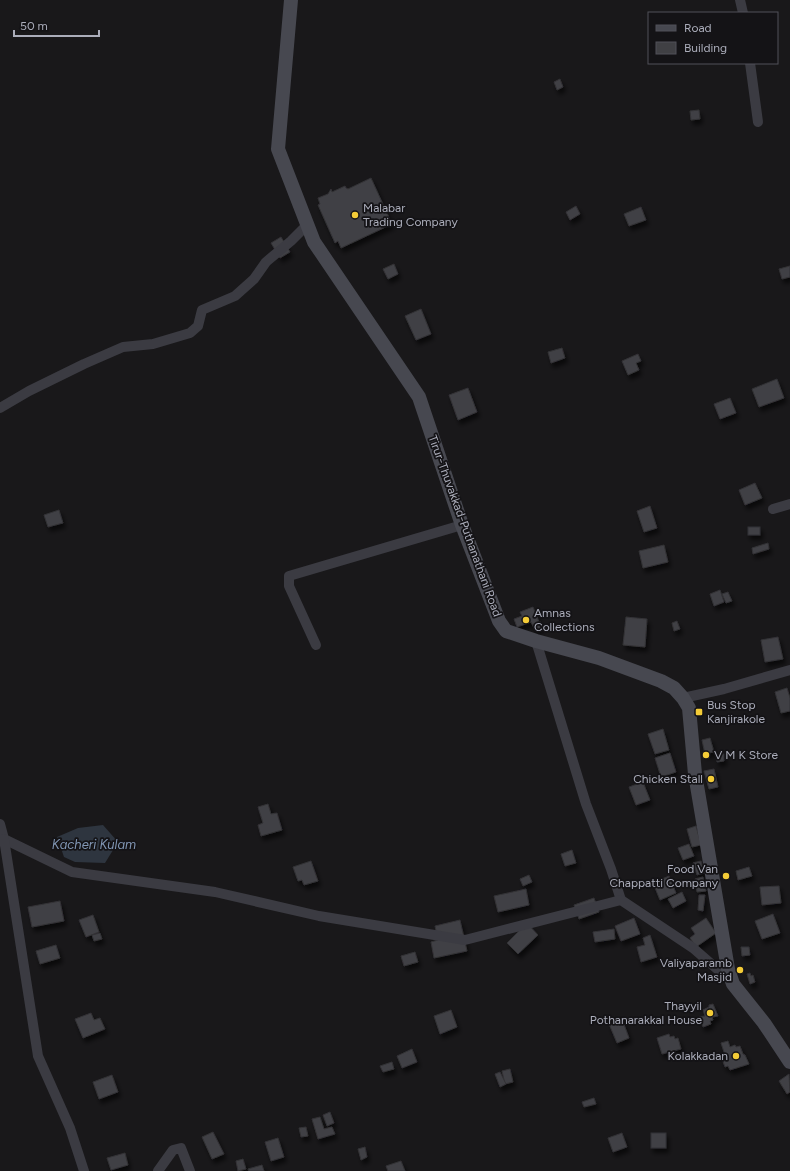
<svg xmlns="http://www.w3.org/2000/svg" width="790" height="1171" font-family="Figtree,sans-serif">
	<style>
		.water { fill: #2e353f }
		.building { fill: #404044; stroke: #333236; filter: url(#shadow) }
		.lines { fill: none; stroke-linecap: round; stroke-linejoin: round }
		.street { stroke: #3b3b42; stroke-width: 10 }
		.secondary { stroke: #474850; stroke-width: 14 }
		.poi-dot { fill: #f4cc37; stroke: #141316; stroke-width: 1.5 }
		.labels { text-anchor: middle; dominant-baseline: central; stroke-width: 3.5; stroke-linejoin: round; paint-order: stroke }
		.poi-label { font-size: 12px; fill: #abadba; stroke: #141316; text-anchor: end }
		.street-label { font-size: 12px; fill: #abadba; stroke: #141316 }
		.water-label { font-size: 13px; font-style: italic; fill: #8297b5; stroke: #141316 }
	</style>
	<defs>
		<filter id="shadow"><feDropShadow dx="2.5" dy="4.5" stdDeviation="2" flood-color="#0009"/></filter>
	</defs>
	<rect width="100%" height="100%" fill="#19181a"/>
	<path class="water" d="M103,825L118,842L105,863L75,862L64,857L57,837L78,828Z"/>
	<g class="building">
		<path d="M560,79L563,87L557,90L554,82Z"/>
		<path d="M699,110L700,119L691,120L690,111Z"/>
		<path d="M371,178L392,224L341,248L338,241L335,243L318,205L320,204L318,198L328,194L331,189L332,192L345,186L346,188L348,189Z"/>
		<path d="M576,206L580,214L570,220L566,212Z"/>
		<path d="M641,207L646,220L629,226L624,214Z"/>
		<path d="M281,237L290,252L280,258L271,243Z"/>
		<path d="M394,264L398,274L388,279L383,269Z"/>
		<path d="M790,266V277L782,279L779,269Z"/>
		<path d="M421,309L431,334L416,340L405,316Z"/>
		<path d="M562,348L565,358L551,363L548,352Z"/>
		<path d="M638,354L641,361L636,363L639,370L628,375L622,361Z"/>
		<path d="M777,379L784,398L759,407L752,389Z"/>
		<path d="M468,388L477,412L458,420L449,395Z"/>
		<path d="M730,398L736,413L720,419L714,404Z"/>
		<path d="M755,483L762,498L745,505L739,490Z"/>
		<path d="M650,506L657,528L644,532L637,511Z"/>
		<path d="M59,510L63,523L48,527L44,515Z"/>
		<rect x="748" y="527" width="12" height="8"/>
		<path d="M768,543L769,549L753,554L752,548Z"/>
		<path d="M664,545L668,562L643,568L639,551Z"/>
		<path d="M720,590L724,602L714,606L710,594Z"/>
		<path d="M728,592L732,601L726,603L722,594Z"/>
		<path d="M533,607L539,622H541L542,626H540L541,628L535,630L531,622L517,627L514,619L522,616L520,612Z"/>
		<path d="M626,617L647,619L645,647L623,645Z"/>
		<path d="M677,621L680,629L674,631L672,623Z"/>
		<path d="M778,637L783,659L765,662L761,640Z"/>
		<path d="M787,688L790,698V711L781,713L775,692Z"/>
		<path d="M663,729L669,750L655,754L648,734Z"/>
		<path d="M710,738L714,752L705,754L702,740Z"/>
		<path d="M670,753L676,772L661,777L655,758Z"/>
		<path d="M716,754H724V761L717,762Z"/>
		<path d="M714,769L718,787L709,789L704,771Z"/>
		<path d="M643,782L650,800L636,805L629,787Z"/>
		<path d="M268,804L271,814L277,813L282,830L261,836L258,825L263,823L258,807Z"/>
		<path d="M696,826L701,845L692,847L687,829Z"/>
		<path d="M689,844L694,856L683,860L678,848Z"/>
		<path d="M572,850L576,863L565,866L561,854Z"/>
		<path d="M311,861L318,881L304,885L302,880L298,881L293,867Z"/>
		<path d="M701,861L704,873L697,875L693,863Z"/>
		<path d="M749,867L752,876L738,880L736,871Z"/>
		<path d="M529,875L532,882L523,886L520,879Z"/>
		<path d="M669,876L676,893L660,900L653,883Z"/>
		<path d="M703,877L706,891L697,892L695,879Z"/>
		<path d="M779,886L781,903L762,905L760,887Z"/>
		<path d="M526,889L529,905L498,912L494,896Z"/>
		<path d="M682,892L686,901L673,908L668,899Z"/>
		<path d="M699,895H705L703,911L698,910Z"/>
		<path d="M594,898L599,912L579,919L574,905Z"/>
		<path d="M60,901L64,921L32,927L28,907Z"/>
		<path d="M773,914L780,933L762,939L755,921Z"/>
		<path d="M93,915L99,932L86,937L79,920Z"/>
		<path d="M634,918L640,934L621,941L615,926Z"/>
		<path d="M706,918L716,933L696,947L690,938L695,934L691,928Z"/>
		<path d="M460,920L467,951L434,958L431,942L438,940L435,926Z"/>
		<path d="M527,923L538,935L518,954L507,943Z"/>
		<path d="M614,929L615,939L595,942L593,932Z"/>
		<path d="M100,933L102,939L94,941L92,935Z"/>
		<path d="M650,935L657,957L641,962L637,947L645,945L643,938Z"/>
		<path d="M56,945L60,958L40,964L36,951Z"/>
		<path d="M741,947H749L750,955L742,956Z"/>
		<path d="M415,952L418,962L404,966L401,956Z"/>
		<path d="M750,973L751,976L753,975L755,982L750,984L747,974Z"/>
		<path d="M713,1004L718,1016L712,1017L713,1020L710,1021L711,1024L703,1027L699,1017L705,1016L703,1010L709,1007V1005Z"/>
		<path d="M451,1010L457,1027L440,1034L434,1016Z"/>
		<path d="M91,1013L94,1020L100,1018L105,1029L83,1038L75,1019Z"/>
		<path d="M622,1019L629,1038L617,1043L609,1024Z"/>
		<path d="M669,1034L670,1037L674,1036L675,1039L678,1038L681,1049L662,1054L657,1038Z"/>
		<path d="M728,1041L730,1047L735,1045L736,1047L740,1046L743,1054L745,1055L749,1064L730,1070L728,1066L725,1067L722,1059L726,1058L721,1043Z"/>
		<path d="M412,1049L417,1062L402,1068L397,1056Z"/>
		<path d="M392,1062L394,1069L383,1072L380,1066Z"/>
		<path d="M510,1069L513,1082L505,1084L502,1071Z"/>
		<path d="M500,1072L506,1084L500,1087L495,1074Z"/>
		<path d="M789,1074L790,1092L787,1094L779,1081Z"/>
		<path d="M112,1075L118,1092L99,1099L93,1082Z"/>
		<path d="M594,1098L596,1104L584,1107L582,1102Z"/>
		<path d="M330,1112L334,1123L327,1126L323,1115Z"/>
		<path d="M320,1117L324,1129L332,1127L335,1134L318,1139L312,1119Z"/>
		<path d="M306,1127L308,1136L301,1137L299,1128Z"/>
		<path d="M213,1132L224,1154L212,1159L202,1137Z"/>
		<path d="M622,1133L627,1147L613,1152L608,1138Z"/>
		<rect x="651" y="1133" width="15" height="15"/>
		<path d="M278,1138L284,1157L271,1161L265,1142Z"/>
		<path d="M365,1147L367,1157L361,1160L358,1149Z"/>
		<path d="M125,1153L128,1165L111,1170L107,1158Z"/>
		<path d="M243,1159L246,1169L238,1171L236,1161Z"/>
		<path d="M401,1161L405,1171H388L386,1166Z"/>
		<path d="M262,1165L264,1171H249L248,1169Z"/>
	</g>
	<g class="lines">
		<g class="street">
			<path d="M740,0L743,13"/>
			<path d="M750,63L758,122"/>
			<path d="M0,408L29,391L84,364L123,347L153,344L190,333L198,326L202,310L235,296L254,279L266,262L291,241L307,225"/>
			<path d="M773,509L790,504"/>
			<path d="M536,641L586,804L611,869L621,900"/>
			<path d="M316,645L289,586V576L462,525"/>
			<path d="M683,698L724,689L790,670"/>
			<path d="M0,824L4,839L72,872L215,892L319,916L465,940L621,900L693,948L732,982"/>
			<path d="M4,839L38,1056L70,1128L84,1171"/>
			<path d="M158,1171L173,1150L181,1148L190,1171"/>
		</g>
		<path class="secondary" d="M291,0L278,149L314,242L419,397L462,525L499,621L506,631L536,641L599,658L661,681L674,688L683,698L689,708L695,774L728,969L733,984L764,1023L790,1062"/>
	</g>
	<g class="poi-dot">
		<circle cx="355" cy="215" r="4"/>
		<circle cx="526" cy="620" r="4"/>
		<rect x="695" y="708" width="8" height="8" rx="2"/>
		<circle cx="706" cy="755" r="4"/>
		<circle cx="711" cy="779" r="4"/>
		<circle cx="726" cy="876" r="4"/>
		<circle cx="740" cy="970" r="4"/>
		<circle cx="710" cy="1013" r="4"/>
		<circle cx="736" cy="1056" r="4"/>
	</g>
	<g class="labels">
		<g class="poi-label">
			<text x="363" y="208" text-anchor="start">Malabar<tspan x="363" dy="14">Trading Company</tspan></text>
			<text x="534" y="613" text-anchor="start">Amnas<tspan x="534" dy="14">Collections</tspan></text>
			<text x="707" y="705" text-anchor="start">Bus Stop<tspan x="707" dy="14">Kanjirakole</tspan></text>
			<text x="714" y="755" text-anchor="start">V M K Store</text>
			<text x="703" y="779">Chicken Stall</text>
			<text x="718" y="869">Food Van<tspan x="718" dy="14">Chappatti Company</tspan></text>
			<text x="732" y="963">Valiyaparamb<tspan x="732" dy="14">Masjid</tspan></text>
			<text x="702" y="1006">Thayyil<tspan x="702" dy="14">Pothanarakkal House</tspan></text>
			<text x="728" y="1056">Kolakkadan</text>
		</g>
		<g class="street-label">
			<text transform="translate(465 526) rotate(70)">Tirur-Thuvakkad-Puthanathani Road</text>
		</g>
		<g class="water-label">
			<text x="94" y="844">Kacheri Kulam</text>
		</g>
	</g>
	<rect x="648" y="12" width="130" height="52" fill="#141316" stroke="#505158"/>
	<rect x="656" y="25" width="20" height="6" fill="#474850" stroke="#505158"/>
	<text x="684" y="32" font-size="12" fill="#abadba">Road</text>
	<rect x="656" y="42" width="20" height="12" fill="#404044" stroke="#505158"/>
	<text x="684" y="52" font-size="12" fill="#abadba">Building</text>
	<path d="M14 30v6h85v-6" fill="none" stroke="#abadba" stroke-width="2"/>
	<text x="20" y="30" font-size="12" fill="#abadba" stroke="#141316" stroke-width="3" paint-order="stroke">50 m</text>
</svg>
